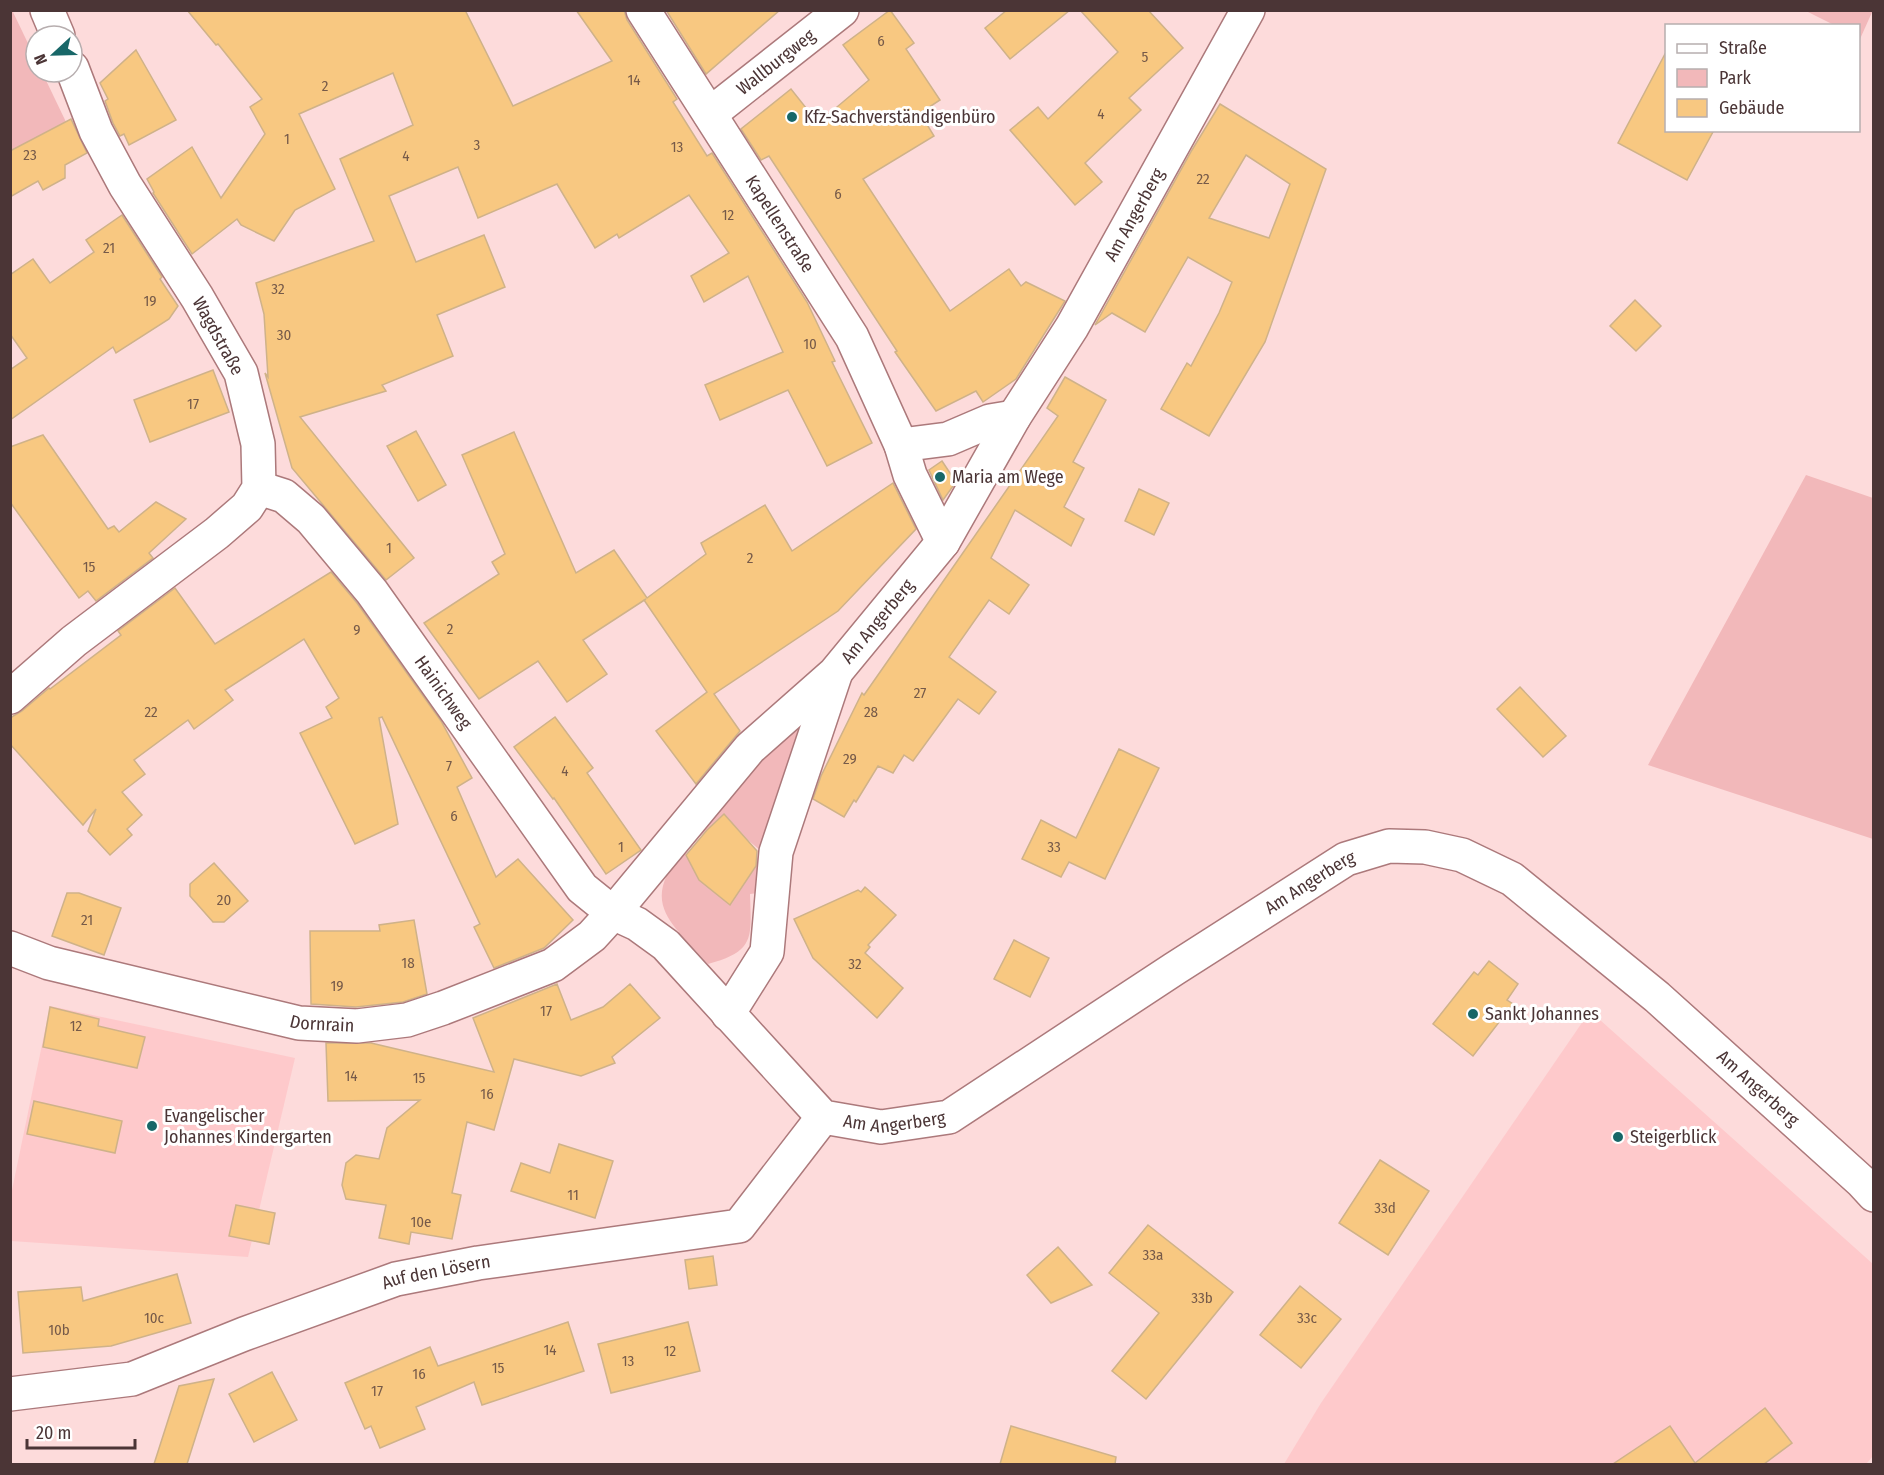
<svg xmlns="http://www.w3.org/2000/svg" width="1884" height="1475" font-family="'Fira Sans Condensed',sans-serif">
	<style>
		.built { fill: #fec9cb }
		.green { fill: #f2b8ba }
		.building { fill: #f8c881; stroke: #cfb289; stroke-width: 1.5; fill-rule: evenodd }
		.lines { fill: none; stroke-linecap: round; stroke-linejoin: round }
		.minor-casing { stroke: #ac797b; stroke-width: 36 }
		.minor { stroke: #fff; stroke-width: 33 }
		.poi-dot { fill: #186768; stroke: #fff; stroke-width: 2 }
		.labels { text-anchor: middle; dominant-baseline: central; stroke-width: 6; stroke-linejoin: round; paint-order: stroke }
		.number-label { font-size: 15px; fill: #765a49 }
		.street-label { font-size: 18px; fill: #4b3536; stroke: #fff }
		.poi-label { font-size: 18px; fill: #4b3536; stroke: #fff; text-anchor: start }
	</style>
	<rect width="100%" height="100%" fill="#fddbdb"/>
	<g class="built">
		<path d="M50,1006L295,1058L248,1257L11,1241V1195Z"/>
		<path d="M1590,1011L1873,1264L1874,1455L1866,1464H1284L1321,1403Z"/>
	</g>
	<g class="green">
		<path d="M12,10L36,60V72H42L66,122L11,151L10,11Z"/>
		<path d="M1873,10L1860,39L1858,26L1834,25L1806,11Z"/>
		<path d="M1806,475L1873,498V839L1648,765Z"/>
		<path d="M808,713L777,793L766,831L758,893L750,894C751,937 756,951 708,964C672,923 638,903 684,851L699,880L730,904L753,871L760,850L749,841L724,814L699,837L694,832L707,814Z"/>
	</g>
	<g class="building">
		<path d="M187,10H465L513,106L612,61L576,10H624L627,20L677,99L673,102L707,156L712,153L807,302L835,361L832,362L872,443L827,466L788,390L720,420L705,385L783,352L748,276L704,302L691,276L729,253L689,195L619,238L617,234L595,248L557,184L478,218L458,167L389,196L416,262L484,235L505,287L437,315L453,356L382,385L386,391L300,417L414,558L386,580L292,468L265,373L268,377L264,314L256,283L374,241L340,159L413,125L393,73L299,114L335,189L295,210L274,241L241,225L237,219L192,254L153,193L154,192L147,179L192,147L221,198L265,134L250,107L262,99L218,44L216,45Z"/>
		<path d="M666,10H780L706,74Z"/>
		<path d="M890,10L914,43L906,49L940,100L920,113L934,136L863,179L950,311L1009,269L1021,286L1026,282L1065,301L1016,379L983,402L976,391L936,411L895,352L897,351L769,156L761,160L741,129L791,89L818,123L869,80L843,45Z"/>
		<path d="M1007,10H1070L1010,59L985,28Z"/>
		<path d="M1080,10H1148L1183,48L1129,98L1141,110L1085,163L1102,182L1075,205L1010,130L1038,107L1048,119L1118,52Z"/>
		<path d="M136,50L176,120L129,145L124,134L120,136L113,123L105,101L108,99L100,83Z"/>
		<path d="M1666,52V130H1714L1687,180L1618,143Z"/>
		<path d="M1220,104L1326,169L1265,342L1209,436L1161,409L1187,363L1191,366L1219,313L1232,282L1188,257L1145,332L1112,313L1095,325L1192,150ZM1246,155L1290,184L1269,238L1209,218Z"/>
		<path d="M71,119L87,153L65,165V178L43,190L38,181L10,197V151Z"/>
		<path d="M122,215L162,277L160,279L178,306L169,319L116,353L113,347L10,420V370L27,358L10,334V275L33,259L50,283L94,252L86,240Z"/>
		<path d="M1635,300L1661,326L1636,351L1610,326Z"/>
		<path d="M213,370L229,412L150,442L134,400Z"/>
		<path d="M1065,377L1106,400L1073,462L1084,468L1064,507L1084,519L1071,546L1015,510L991,558L1029,585L1009,614L989,600L949,657L996,692L979,714L958,699L913,761L904,755L893,773L878,766L856,802L854,800L844,817L813,799L821,776L862,693L864,695L901,642L1058,416L1047,408Z"/>
		<path d="M416,431L446,485L418,501L387,446Z"/>
		<path d="M514,432L576,573L614,550L647,598L706,554L701,543L765,505L792,551L893,483L916,529L838,611L714,694L740,731L696,784L656,731L707,692L644,600L646,599L583,640L607,674L567,702L538,661L479,699L424,623L499,574L492,562L505,554L462,455Z"/>
		<path d="M43,435L108,529L114,526L119,532L156,502L186,519L149,553L153,558L96,601L88,591L79,598L10,502V447Z"/>
		<path d="M942,461L956,482L943,500L929,470Z"/>
		<path d="M1139,489L1169,503L1154,535L1125,521Z"/>
		<path d="M331,572L357,603L441,721L472,778L457,787L496,877L518,859L573,920L544,948L494,968L474,927L480,924L382,717L379,718L398,824L355,844L300,733L332,718L326,707L339,698L304,639L225,690L233,700L194,729L188,720L134,760L145,774L122,792L142,815L127,829L132,835L110,855L88,831L96,809L83,825L10,744V718L22,711L49,688L50,689L121,635L118,631L175,588L215,644Z"/>
		<path d="M1520,687L1566,736L1543,757L1497,709Z"/>
		<path d="M555,717L593,768L587,773L641,850L606,874L554,798L553,799L514,747Z"/>
		<path d="M1119,749L1159,768L1105,879L1069,862L1061,877L1022,859L1041,820L1076,838Z"/>
		<path d="M724,814L757,851L756,866L730,905L699,880L686,855L707,830Z"/>
		<path d="M214,863L248,901L224,922H213L190,896V884Z"/>
		<path d="M865,887L896,915L868,945L870,947L865,953L903,988L877,1018L813,958L794,919L858,890L861,892Z"/>
		<path d="M67,893H79L121,908L104,955L52,936Z"/>
		<path d="M414,920L427,994L403,1002L356,1007L311,1004L310,931H380L379,925Z"/>
		<path d="M1014,940L1049,958L1030,997L994,979Z"/>
		<path d="M1489,961L1518,984L1507,1000L1513,1004L1473,1056L1433,1024L1474,972L1478,975Z"/>
		<path d="M557,984L571,1020L603,1007L630,984L660,1018L612,1057L615,1063L581,1076L514,1059L494,1130L467,1122L452,1193L461,1195L452,1239L411,1232L409,1244L379,1238L386,1205L346,1199L342,1185L346,1163L356,1155L379,1159L387,1128L420,1100L328,1101L326,1043H371L494,1072L473,1018Z"/>
		<path d="M50,1007L99,1019L98,1026L145,1037L137,1068L43,1047Z"/>
		<path d="M34,1101L122,1121L115,1153L27,1134Z"/>
		<path d="M559,1144L613,1161L595,1218L511,1191L521,1163L550,1173Z"/>
		<path d="M1380,1160L1429,1191L1388,1255L1339,1223Z"/>
		<path d="M236,1205L275,1213L269,1244L229,1236Z"/>
		<path d="M1148,1225L1233,1292L1146,1399L1112,1371L1159,1313L1109,1273Z"/>
		<path d="M1058,1247L1092,1285L1051,1303L1027,1275Z"/>
		<path d="M713,1256L717,1285L689,1289L685,1260Z"/>
		<path d="M177,1274L191,1323L111,1346L23,1353L18,1292L81,1287L83,1301Z"/>
		<path d="M1300,1286L1341,1319L1301,1368L1260,1335Z"/>
		<path d="M568,1322L584,1371L482,1405L474,1382L416,1407L425,1429L380,1448L371,1426L365,1429L345,1383L430,1347L438,1366Z"/>
		<path d="M688,1322L700,1371L611,1393L598,1344Z"/>
		<path d="M272,1372L297,1420L254,1442L229,1394Z"/>
		<path d="M214,1379L187,1464H154L179,1386Z"/>
		<path d="M1765,1408L1792,1443L1764,1464H1613L1670,1426L1695,1463Z"/>
		<path d="M1011,1426L1116,1457L1115,1464H1000Z"/>
	</g>
	<g class="lines">
		<g class="minor-casing">
			<g id="minor">
				<path d="M47,10L58,36"/>
				<path id="s1" d="M643,10L852,337L901,445L910,475L943,542"/>
				<path id="s2" d="M710,114L842,10"/>
				<path d="M901,445L948,439L990,421L1014,417"/>
				<path id="s3" d="M259,488L284,496L311,519L372,592L582,888L613,913L637,924L666,945L823,1117L881,1127L949,1117L1174,969L1346,859L1389,846L1425,847L1462,855L1512,879L1657,997L1862,1182L1874,1195"/>
				<path d="M10,697L74,641L217,533L247,507L259,488L258,444L241,373L197,297L125,185L96,131L72,68"/>
				<path id="s4" d="M10,948L49,963L299,1023L357,1026L407,1020L443,1008L553,965L592,936L613,913L750,748L835,673L943,542L1014,417L1072,327L1248,10"/>
				<path d="M728,1014L767,952L776,852L835,675"/>
				<path id="s5" d="M10,1394L132,1379L244,1334L396,1279L478,1263L739,1226L823,1117"/>
			</g>
		</g>
		<use href="#minor" class="minor"/>
	</g>
	<g class="poi-dot">
		<circle cx="792" cy="117" r="6"/>
		<circle cx="940" cy="477" r="6"/>
		<circle cx="1473" cy="1014" r="6"/>
		<circle cx="152" cy="1126" r="6"/>
		<circle cx="1618" cy="1137" r="6"/>
	</g>
	<g class="labels">
		<g class="number-label">
			<text x="881" y="41">6</text>
			<text x="1145" y="57">5</text>
			<text x="634" y="80">14</text>
			<text x="325" y="86">2</text>
			<text x="1101" y="114">4</text>
			<text x="287" y="139">1</text>
			<text x="477" y="145">3</text>
			<text x="677" y="147">13</text>
			<text x="30" y="155">23</text>
			<text x="406" y="156">4</text>
			<text x="1203" y="179">22</text>
			<text x="838" y="194">6</text>
			<text x="728" y="215">12</text>
			<text x="109" y="248">21</text>
			<text x="278" y="289">32</text>
			<text x="150" y="301">19</text>
			<text x="284" y="335">30</text>
			<text x="810" y="344">10</text>
			<text x="193" y="404">17</text>
			<text x="389" y="548">1</text>
			<text x="750" y="558">2</text>
			<text x="89" y="567">15</text>
			<text x="450" y="629">2</text>
			<text x="357" y="630">9</text>
			<text x="920" y="693">27</text>
			<text x="151" y="712">22</text>
			<text x="871" y="712">28</text>
			<text x="850" y="759">29</text>
			<text x="449" y="766">7</text>
			<text x="565" y="771">4</text>
			<text x="454" y="816">6</text>
			<text x="621" y="847">1</text>
			<text x="1054" y="847">33</text>
			<text x="224" y="900">20</text>
			<text x="87" y="920">21</text>
			<text x="408" y="963">18</text>
			<text x="855" y="964">32</text>
			<text x="337" y="986">19</text>
			<text x="546" y="1011">17</text>
			<text x="76" y="1026">12</text>
			<text x="351" y="1076">14</text>
			<text x="419" y="1078">15</text>
			<text x="487" y="1094">16</text>
			<text x="573" y="1195">11</text>
			<text x="1385" y="1208">33d</text>
			<text x="421" y="1222">10e</text>
			<text x="1153" y="1255">33a</text>
			<text x="1202" y="1298">33b</text>
			<text x="154" y="1318">10c</text>
			<text x="1307" y="1318">33c</text>
			<text x="59" y="1330">10b</text>
			<text x="550" y="1350">14</text>
			<text x="670" y="1351">12</text>
			<text x="628" y="1361">13</text>
			<text x="498" y="1368">15</text>
			<text x="419" y="1374">16</text>
			<text x="377" y="1391">17</text>
		</g>
		<g class="street-label">
			<text stroke="none"><textPath href="#s2" startOffset="84">Wallburgweg</textPath></text>
			<text stroke="none"><textPath href="#s4" startOffset="1520">Am Angerberg</textPath></text>
			<text stroke="none"><textPath href="#s1" startOffset="254">Kapellenstraße</textPath></text>
			<text transform="translate(218 336) rotate(61)">Wagdstraße</text>
			<text stroke="none"><textPath href="#s4" startOffset="1038">Am Angerberg</textPath></text>
			<text stroke="none"><textPath href="#s3" startOffset="280">Hainichweg</textPath></text>
			<text stroke="none"><textPath href="#s3" startOffset="1413">Am Angerberg</textPath></text>
			<text stroke="none"><textPath href="#s4" startOffset="322">Dornrain</textPath></text>
			<text stroke="none"><textPath href="#s3" startOffset="1953">Am Angerberg</textPath></text>
			<text stroke="none"><textPath href="#s3" startOffset="927">Am Angerberg</textPath></text>
			<text stroke="none"><textPath href="#s5" startOffset="446">Auf den Lösern</textPath></text>
		</g>
		<g class="poi-label">
			<text x="804" y="117">Kfz-Sachverständigenbüro</text>
			<text x="952" y="477">Maria am Wege</text>
			<text x="1485" y="1014">Sankt Johannes</text>
			<text x="164" y="1116">Evangelischer<tspan x="164" dy="21">Johannes Kindergarten</tspan></text>
			<text x="1630" y="1137">Steigerblick</text>
		</g>
	</g>
	<rect width="1884" height="1475" fill="none" stroke="#4b3536" stroke-width="24"/>
	<rect x="1665" y="24" width="195" height="108" fill="#ffffff" stroke="#b7aeaf" stroke-width="1.5"/>
	<rect x="1677" y="44" width="30" height="9" fill="#ffffff" stroke="#b7aeaf" stroke-width="1.5"/>
	<text x="1719" y="54" font-size="18" fill="#4b3536">Straße</text>
	<rect x="1677" y="69" width="30" height="18" fill="#f2b8ba" stroke="#b7aeaf" stroke-width="1.5"/>
	<text x="1719" y="84" font-size="18" fill="#4b3536">Park</text>
	<rect x="1677" y="99" width="30" height="18" fill="#f8c881" stroke="#b7aeaf" stroke-width="1.5"/>
	<text x="1719" y="114" font-size="18" fill="#4b3536">Gebäude</text>
	<g transform="translate(54 54) rotate(248)"><circle r="28" fill="#ffffff" stroke="#b7aeaf" stroke-width="1.5"/>
	<path d="M0-4.5L10 22L0 15L-10 22Z" fill="#186768"/>
	<text y="-9" font-size="16" font-weight="bold" text-anchor="middle" fill="#4b3536">N</text>
	</g>
	<path d="M27 1439v9h108v-9" fill="none" stroke="#4b3536" stroke-width="3"/>
	<text x="36" y="1439" font-size="18" fill="#4b3536" stroke="#ffffff" stroke-width="4.5" paint-order="stroke">20 m</text>
</svg>
